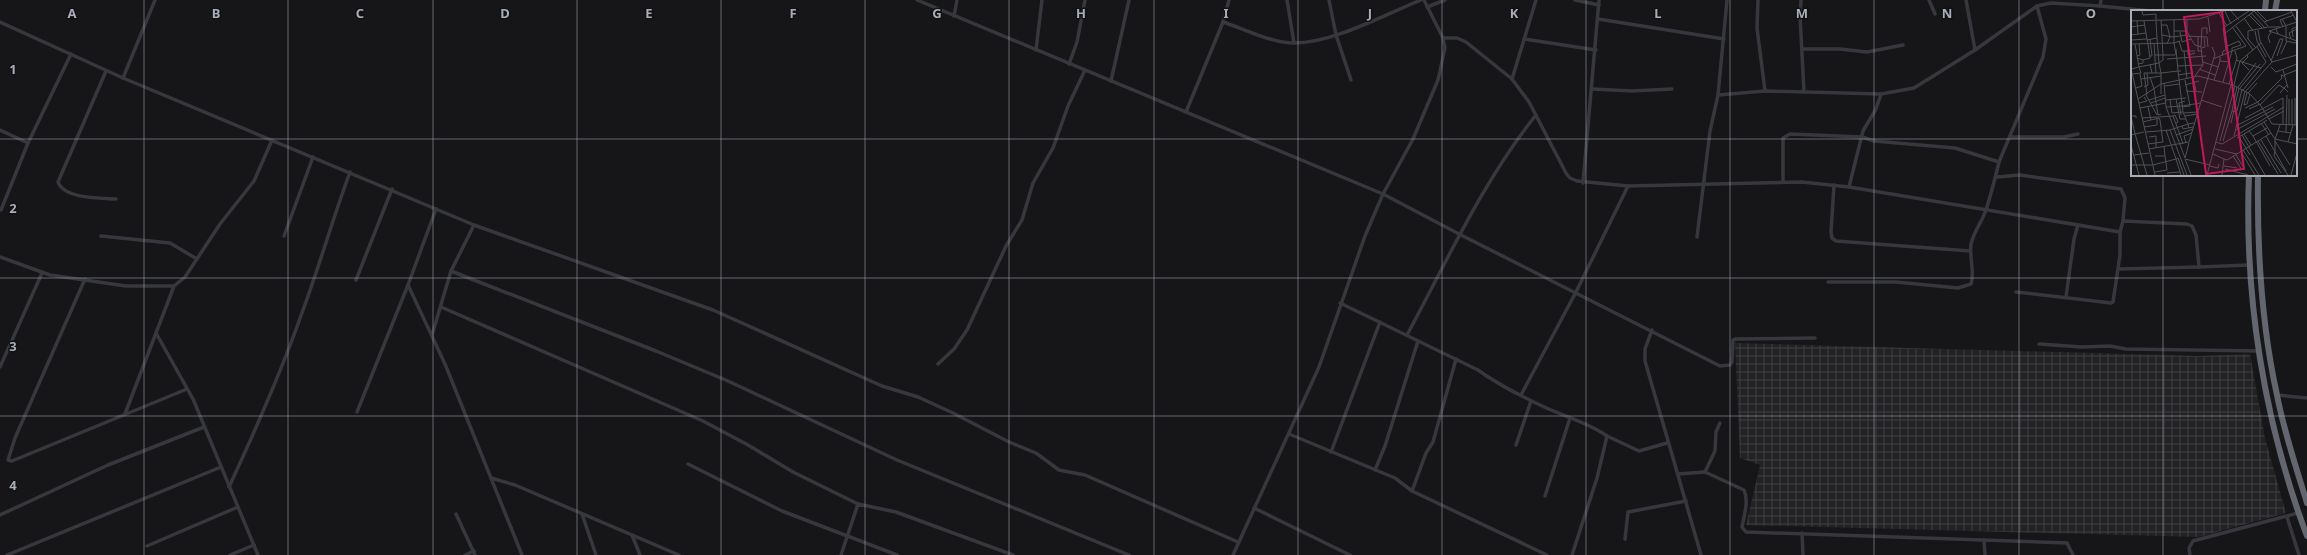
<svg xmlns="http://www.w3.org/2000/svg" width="2307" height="555" font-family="'Noto Sans',sans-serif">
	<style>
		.industrial { fill: url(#industrial-grid) }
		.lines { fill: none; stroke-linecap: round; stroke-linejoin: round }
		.street { stroke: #37383d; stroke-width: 3.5 }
		.highway { stroke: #63666e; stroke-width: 6 }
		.grid { fill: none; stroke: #a8adb8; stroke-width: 1; stroke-opacity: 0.55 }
		.inset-road { fill: none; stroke: #505258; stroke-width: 1 }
		.view { fill: #c2185b; fill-opacity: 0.15; stroke: #c2185b; stroke-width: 2 }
		.inset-edge { fill: none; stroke: #a8adb8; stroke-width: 2 }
		.grid-label { font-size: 13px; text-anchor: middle; font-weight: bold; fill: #a8adb8; stroke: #111113; stroke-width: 3; stroke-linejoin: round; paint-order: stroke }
	</style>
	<defs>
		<pattern id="industrial-grid" width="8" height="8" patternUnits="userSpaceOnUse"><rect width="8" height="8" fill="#222225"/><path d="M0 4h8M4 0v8" fill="none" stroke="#3f3f43"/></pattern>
	</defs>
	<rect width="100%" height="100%" fill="#161618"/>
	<path class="industrial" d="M1735,343L2199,356L2250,354L2265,438L2286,513L2199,537L1746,525L1760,465L1740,458Z"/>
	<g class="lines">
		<g class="street">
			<path d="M917,0L1383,194L1461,235L1720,366L1730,365L1732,362L1733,340L1736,339L1815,338"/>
			<path d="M1287,0L1294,43"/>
			<path d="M1329,0L1336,35L1351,80"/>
			<path d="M1575,0L1599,5"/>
			<path d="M1758,0L1757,28L1765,91"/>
			<path d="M1801,0L1800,16L1804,92"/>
			<path d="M1929,0L1935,14"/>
			<path d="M1966,0L1975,50L2037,6L2051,3L2100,6"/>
			<path d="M2101,0L2100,6L2151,11"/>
			<path d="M1427,7L1445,0"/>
			<path d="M954,16L957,0"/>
			<path d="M1598,19L1724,39"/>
			<path d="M0,22L123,78L474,225L713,310L882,386L918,397L953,413L1009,442L1036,453L1059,470L1085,475L1238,542"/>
			<path d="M1223,22C1245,29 1271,43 1294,43C1333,43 1384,15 1421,0"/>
			<path d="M1443,38H1457L1466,42L1512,79L1529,102L1566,173L1570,178L1577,181L1628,186L1802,182L1849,187"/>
			<path d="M1524,39L1596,50"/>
			<path d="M1803,49H1840L1867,52L1903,45"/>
			<path d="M1036,50L1042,0"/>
			<path d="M1975,50L1914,88L1881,94L1876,109L1863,131L1849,187L2120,232V255L2113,302L2111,303L2016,292"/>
			<path d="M1069,64L1077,42L1085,0"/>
			<path d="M106,71L58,182C64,199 101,198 116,199"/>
			<path d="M123,78L155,0"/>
			<path d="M1512,79L1536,0"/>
			<path d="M1111,81L1129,0"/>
			<path d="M1593,89L1632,91L1672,89"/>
			<path d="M1718,95L1765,91L1881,94"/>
			<path d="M1186,112L1223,22L1229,0"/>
			<path d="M0,130L28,143"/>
			<path d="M2010,137H2064L2078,134"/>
			<path d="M1997,177L2020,175L2121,189L2125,198L2123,221"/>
			<path d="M1783,182V138L1790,134L1862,137L1874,141L1955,148L1999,162"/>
			<path d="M1583,183L1599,0"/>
			<path d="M1834,185L1831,232L1832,238L1836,241L1970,251"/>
			<path d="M436,209L408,285L445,364L522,555"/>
			<path d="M1,210L28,143L71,54"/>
			<path d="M2120,232L2123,221L2187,224L2192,226L2196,235L2199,267L2249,265"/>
			<path d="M101,236L170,243L197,259"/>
			<path d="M284,236L313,157"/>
			<path d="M1697,237L1710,131L1718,95L1727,0"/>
			<path d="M0,257L50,275L126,286H174L185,277L220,224L254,181L272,140"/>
			<path d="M2119,269L2199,267"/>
			<path d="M451,271L656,351L728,381L897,460L1129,555"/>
			<path d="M85,279L15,438L8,460L12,461L187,389"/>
			<path d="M356,280L392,189"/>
			<path d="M1828,282H1896L1958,288L1971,284C1975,271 1969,257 1971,244C1974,231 1982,222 1986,210C1991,194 1995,179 1999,162L2043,57L2046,39L2037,6"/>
			<path d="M174,286L156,333L193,399L258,555"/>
			<path d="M2066,297L2074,239L2078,225"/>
			<path d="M1340,303L1478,370C1497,384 1519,395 1540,405C1562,416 1588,422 1607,436"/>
			<path d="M441,307L703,421L748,445L793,472L858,504"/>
			<path d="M1652,330L1645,349V361L1701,555"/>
			<path d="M432,335L451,271L474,225"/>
			<path d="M1407,335C1447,261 1483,181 1536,115"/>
			<path d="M2039,344L2082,347L2110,346L2126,349L2260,351"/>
			<path d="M938,364L954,349L967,330L1006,246L1022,220L1033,183L1053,148L1068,106L1085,70"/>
			<path d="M0,367L42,273"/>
			<path d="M1521,395L1576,292L1628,186"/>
			<path d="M2277,395L2307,398"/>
			<path d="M357,412L408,285"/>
			<path d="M125,414L156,333"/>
			<path d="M1289,434L1395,478L1412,491L1547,555"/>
			<path d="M1516,445L1531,401"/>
			<path d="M1331,452L1380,322"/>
			<path d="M688,464L782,511L897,555"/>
			<path d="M1375,470L1385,446L1418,341"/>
			<path d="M1705,472L1715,451L1716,432L1720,423"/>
			<path d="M1678,474L1705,472L1744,490C1749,501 1744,516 1742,527L1746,532L2067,543L2073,555"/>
			<path d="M491,478L515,485L679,555"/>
			<path d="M229,487C256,429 282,370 303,310C320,264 333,218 350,172"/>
			<path d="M1412,491L1426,453L1433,442L1456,359"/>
			<path d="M1545,496L1570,418"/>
			<path d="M1254,508L1350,555"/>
			<path d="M456,514L475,555"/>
			<path d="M582,514L596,555"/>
			<path d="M0,515L108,465L204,427"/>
			<path d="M2287,517L2299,555"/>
			<path d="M1802,533L1803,555"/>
			<path d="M632,535L640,555"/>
			<path d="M1625,539L1628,512L1686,501"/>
			<path d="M1984,540L1985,555"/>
			<path d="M147,546L238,507"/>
			<path d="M7,555L221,467"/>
			<path d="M230,555L254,545"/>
			<path d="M465,555L474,551"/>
			<path d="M841,555L858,504L896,512L1013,555"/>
			<path d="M1233,555L1319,367L1365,236L1383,194L1413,139L1438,80L1445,48L1443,38L1424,0"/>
			<path d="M1572,555L1597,478L1607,436L1639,451L1667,443"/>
			<path d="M2190,555L2189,548L2193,541L2298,513"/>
		</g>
		<g class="highway">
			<path d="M2265,11L2266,0"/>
			<path d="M2275,11L2277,0"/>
			<path d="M2249,175C2244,297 2264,422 2307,536"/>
			<path d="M2258,175C2257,249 2261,323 2277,395C2284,432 2296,467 2307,503"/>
		</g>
	</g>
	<path class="grid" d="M144,0V555M288,0V555M433,0V555M577,0V555M721,0V555M865,0V555M1009,0V555M1154,0V555M1298,0V555M1442,0V555M1586,0V555M1730,0V555M1874,0V555M2019,0V555M2163,0V11M0,139H2132M2296,139H2307M2163,175V555M0,278H2307M0,416H2307"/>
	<g transform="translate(2131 10)">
		<rect width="166" height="166" fill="#161618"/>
		<path class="inset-road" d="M11,1L12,5L25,4V10M94,1L100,14M100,1L108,10M123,1L137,16M126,1L136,11M160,1L166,12M88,3L96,16M120,3L134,18M118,5L131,18M77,7L79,22M113,8L122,21M151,9L155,16V31L164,33L166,31M30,10L32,45H44M0,11L68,9L93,1M6,11L7,24M13,11L16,29M25,11L26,28M133,12L161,2M30,15H36L39,27L36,34M105,16L122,40M0,17L14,15M152,17L149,10L163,5M145,19L147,24L166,31M127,20L129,31L141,52M43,21H56V9M124,21L126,31L135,47M49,22L51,32L60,29L56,21M93,24L123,1M147,24L138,21L166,12M0,25V30L16,29L17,34M0,25L15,23M31,25L42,27L56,25M56,26L76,27L77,37M67,27V41H71M162,27L161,19L165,17M60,29L64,35L70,37L71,18H76V24M160,29L158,23L166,19M16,30L26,28L28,53M48,31L51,41H64M139,33L137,27L140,22M0,34L43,33V10M23,34L25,63M94,37L108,31M71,38L74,37L73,28M125,38L117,29V21L137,17H149M45,39L47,61H50M57,39V45L64,43M53,41L56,69M101,41V38L110,35L108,31M150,44L156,31M24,45H32V50L28,53M45,45L43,33L49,31M116,45L117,47L111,53L118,60M6,46L9,45L8,34M19,46H21L19,29M91,46L92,41L95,40L92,18L118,1M146,46L152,29M89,47V51L99,52M6,48L12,50V53L7,54M36,49L75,46M82,49L101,41M12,50L19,48L17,34M105,50L130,58M140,51L149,29H152M72,52L87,57M60,55L62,67M46,56L72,55M140,57L145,62L166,54M0,58L24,165M1,59L8,57L4,34M68,59L84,65M152,60L157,78M13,63L16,85M13,63H21L19,54M2,64L10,63L8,57L28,53L30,63L47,61L52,102M47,65L60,63M153,65L166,60M30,66V84M64,66L72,55L70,37M19,67L23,79M62,67L65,81M10,69L30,66V63H21M83,70L89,51M92,72L101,41L115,36L102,18M33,73L35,97L51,96M98,74L106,48L104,41M54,75L68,71M103,75L109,51L130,33M34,76L48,74M13,77L17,75L16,63M106,77L101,101L106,102M107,77L125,53M5,78L11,76L9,64M109,78L129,54M23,79L27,105L30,104M112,80L135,52L126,37M55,81L71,82M115,81L141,52L166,45M116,82L113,95L116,94L119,84M117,83L126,73M149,83L153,78L157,82M15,85L26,105M7,89L30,74L67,66L102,75L119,84L130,96L141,114L166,115M45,89L49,109H55M158,89V115M18,90L34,85M35,90L55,88M39,90L41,103L52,102L57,114L63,113M70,90L91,97M127,92L151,68L150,65L153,66M8,93L16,91L13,87M20,93L34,88M129,95L148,75L153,78L156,75M51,96L69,93M17,97L20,110M35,97L54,148M51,97L59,96L54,70M9,98L35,93M114,98L127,92M118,99L129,94M106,101L111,79M53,103L66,102M50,105L48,93L54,91M54,106L66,104M11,108L42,106M114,108L152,88V115M138,109L153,101M12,112L28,108L29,110L32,132L17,134M45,113L47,112L44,105L42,106L48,122L52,134M100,113L108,78M130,113L138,125M161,115V89M164,115V88M51,116L52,119L62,117M105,116L142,97M13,117L26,115V109M136,118L122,126L139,156M39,120L57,114L58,118M105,120L144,99M118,121L133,112M147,121L160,123M13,122L4,124L16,165M15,122L39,120L56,165M155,122L156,85M140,123L144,129L166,134M113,124L120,135M0,125L4,124L0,106H5V108M45,125L62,119M111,125L134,165M103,126L114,81M135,126L155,161M18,127L25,126V138M108,127L119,145M106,128L118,121L122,126M130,130L150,163M89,131L104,76M92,131L101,101M127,131L147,164M144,131L159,155M85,132L91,134L153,97M157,132L162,115M55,133L53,126L61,123M0,135L8,165M18,139L58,132L84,44L81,37M84,139L106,144M112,140L128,165M144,141L143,146L157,165M144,141V129L149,115M110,142L124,165M82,144L93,149L91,165M3,145L18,143M105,145L113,158M24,146H34L33,137M102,146L111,160M54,148L58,133M54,149L79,155M54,149L60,165M93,149L96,150L140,123L133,112L136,110M0,155H21M22,155L45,149L35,120M79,156L87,158L88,154M93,156L106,158M94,159L117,165M24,162L36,160L34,146M36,163L49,162M50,165L45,149L47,148L53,165M76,165L100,75M160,165L166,143"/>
		<path class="view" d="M91,2L113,159L75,164L53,7Z"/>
		<rect width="166" height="166" class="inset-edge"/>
	</g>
	<g class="grid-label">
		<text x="72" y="18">A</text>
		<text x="216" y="18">B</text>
		<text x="360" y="18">C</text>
		<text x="505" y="18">D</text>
		<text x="649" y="18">E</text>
		<text x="793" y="18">F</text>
		<text x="937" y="18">G</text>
		<text x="1081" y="18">H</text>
		<text x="1226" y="18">I</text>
		<text x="1370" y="18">J</text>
		<text x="1514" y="18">K</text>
		<text x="1658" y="18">L</text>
		<text x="1802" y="18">M</text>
		<text x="1947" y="18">N</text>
		<text x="2091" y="18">O</text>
		<text x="13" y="74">1</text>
		<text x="13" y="213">2</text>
		<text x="13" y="351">3</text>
		<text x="13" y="490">4</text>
	</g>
</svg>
